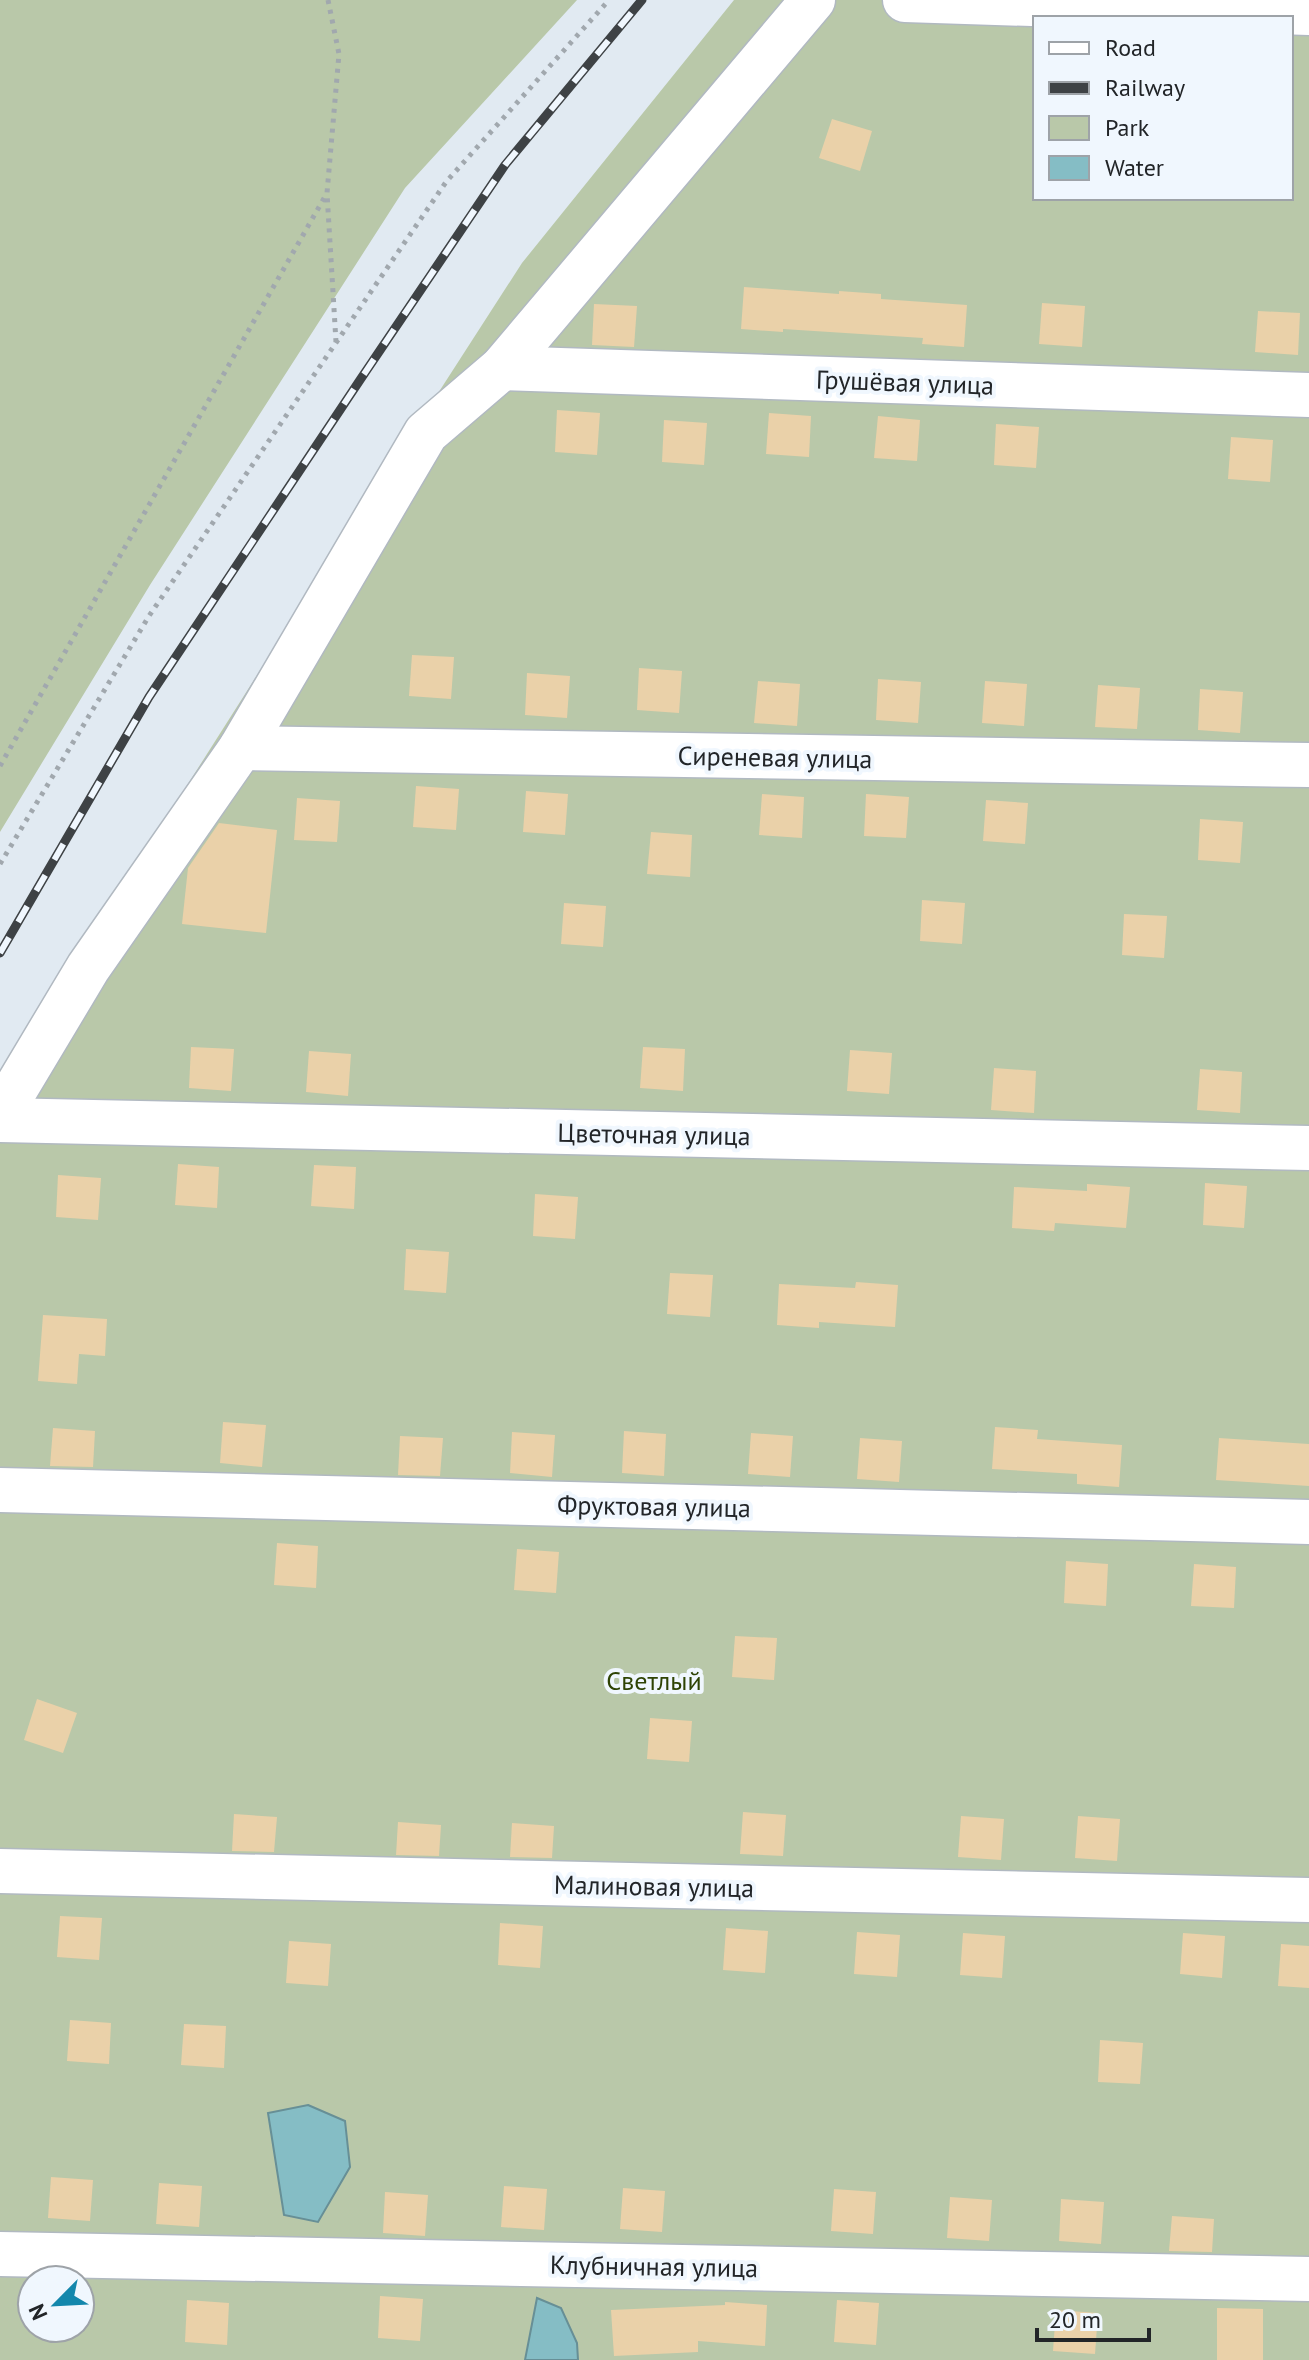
<svg xmlns="http://www.w3.org/2000/svg" width="1309" height="2360" font-family="'PT Sans',sans-serif">
	<style>
		.green { fill: #b9c8a9; fill-rule: evenodd }
		.water { fill: #85bdc5; stroke: #678f96; stroke-width: 2 }
		.building { fill: #ead1a9 }
		.lines { fill: none; stroke-linecap: round; stroke-linejoin: round }
		.minor-casing { stroke: #b1b9c1; stroke-width: 47 }
		.path { stroke: #a1a8ae; stroke-width: 5; stroke-dasharray: 4 6; stroke-linecap: butt }
		.minor { stroke: #fff; stroke-width: 44 }
		.rail-casing { stroke: #3e4245; stroke-width: 9 }
		.rail { stroke: #f0f7fe; stroke-width: 6; stroke-dasharray: 18; stroke-linecap: butt }
		.labels { text-anchor: middle; dominant-baseline: central; stroke-width: 8; stroke-linejoin: round; paint-order: stroke }
		.street-label { font-size: 26px; fill: #222528; stroke: #f0f7fe }
		.park-label { font-size: 26px; fill: #2e4304; stroke: #f0f7fe }
	</style>
	<rect width="100%" height="100%" fill="#e1eaf2"/>
	<g class="green">
		<path d="M0,0H577L405,188L150,585L0,832Z"/>
		<path d="M734,0H1309V2360H0V1080L306,598L522,263ZM1035,18H1291V198H1035ZM32,2280H80V2328H32Z"/>
	</g>
	<g class="water">
		<path d="M308,2105L345,2121L350,2167L318,2222L284,2215L268,2113Z"/>
		<path d="M537,2298L561,2308L577,2343L578,2360H525Z"/>
	</g>
	<g class="building">
		<path d="M832,119L872,131L860,171L819,158Z"/>
		<path d="M744,287L839,294V291L881,294V299L967,305L964,347L922,344L923,338L783,329V332L741,329Z"/>
		<path d="M1042,303L1085,306L1082,347L1039,344Z"/>
		<path d="M594,304L637,306L634,347L592,345Z"/>
		<path d="M1258,311L1300,313L1298,355L1255,352Z"/>
		<path d="M557,410L600,413L597,455L555,452Z"/>
		<path d="M769,413L811,416L809,457L766,454Z"/>
		<path d="M878,416L920,420L917,461L874,458Z"/>
		<path d="M664,420L707,423L704,465L662,462Z"/>
		<path d="M996,424L1039,427L1036,468L994,465Z"/>
		<path d="M1231,437L1273,440L1270,482L1228,479Z"/>
		<path d="M412,655L454,657L451,699L409,696Z"/>
		<path d="M639,668L682,671L679,713L637,710Z"/>
		<path d="M527,673L570,676L567,718L525,715Z"/>
		<path d="M878,679L921,682L918,723L876,720Z"/>
		<path d="M758,681L800,684L797,726L754,723Z"/>
		<path d="M985,681L1027,684L1024,726L982,723Z"/>
		<path d="M1098,685L1140,688L1137,729L1095,727Z"/>
		<path d="M1200,689L1243,692L1240,733L1198,730Z"/>
		<path d="M416,786L459,789L456,830L413,827Z"/>
		<path d="M526,791L568,794L565,835L523,832Z"/>
		<path d="M762,794L804,797L802,838L759,835Z"/>
		<path d="M866,794L909,797L906,838L864,836Z"/>
		<path d="M297,798L340,801L337,842L294,840Z"/>
		<path d="M986,800L1028,803L1025,844L983,841Z"/>
		<path d="M1200,819L1243,822L1240,863L1198,860Z"/>
		<path d="M219,823L277,830L266,933L182,924L188,868Z"/>
		<path d="M651,832L692,835L690,877L647,874Z"/>
		<path d="M922,900L965,903L962,944L920,941Z"/>
		<path d="M564,903L606,906L603,947L561,944Z"/>
		<path d="M1124,914L1167,916L1164,958L1122,955Z"/>
		<path d="M191,1047L234,1049L231,1091L189,1088Z"/>
		<path d="M643,1047L685,1049L683,1091L640,1088Z"/>
		<path d="M850,1050L892,1053L889,1094L847,1091Z"/>
		<path d="M309,1051L351,1054L348,1096L306,1092Z"/>
		<path d="M994,1068L1036,1071L1034,1113L991,1110Z"/>
		<path d="M1200,1069L1242,1072L1240,1113L1197,1110Z"/>
		<path d="M178,1164L219,1167L217,1208L175,1205Z"/>
		<path d="M314,1165L356,1167L354,1209L311,1206Z"/>
		<path d="M58,1175L101,1178L98,1220L56,1217Z"/>
		<path d="M1205,1183L1247,1186L1244,1228L1203,1225Z"/>
		<path d="M1087,1184L1130,1187L1126,1228L1055,1223L1054,1231L1012,1228L1014,1187L1087,1191Z"/>
		<path d="M535,1194L578,1197L575,1239L533,1236Z"/>
		<path d="M406,1249L449,1252L446,1293L404,1290Z"/>
		<path d="M670,1273L713,1275L710,1317L667,1314Z"/>
		<path d="M856,1282L898,1285L895,1327L819,1322V1328L777,1325L779,1284L855,1288Z"/>
		<path d="M43,1315L107,1319L105,1356L79,1354L77,1384L38,1381Z"/>
		<path d="M223,1422L266,1425L262,1467L220,1463Z"/>
		<path d="M995,1427L1038,1430L1037,1439L1122,1445L1119,1487L1077,1484V1474L992,1469Z"/>
		<path d="M53,1428L95,1431L93,1467L50,1466Z"/>
		<path d="M624,1431L666,1434L664,1476L622,1473Z"/>
		<path d="M512,1432L555,1435L552,1477L510,1473Z"/>
		<path d="M751,1433L793,1436L790,1477L748,1474Z"/>
		<path d="M400,1436L443,1438L440,1476L398,1475Z"/>
		<path d="M860,1438L902,1441L899,1482L857,1479Z"/>
		<path d="M1219,1438L1309,1444V1486L1216,1480Z"/>
		<path d="M277,1543L318,1546L316,1588L274,1585Z"/>
		<path d="M517,1549L559,1552L556,1593L514,1590Z"/>
		<path d="M1066,1561L1108,1564L1106,1606L1064,1603Z"/>
		<path d="M1194,1564L1236,1567L1234,1608L1191,1606Z"/>
		<path d="M735,1636L777,1638L774,1680L732,1677Z"/>
		<path d="M37,1699L77,1713L63,1753L24,1740Z"/>
		<path d="M650,1718L692,1721L689,1762L647,1759Z"/>
		<path d="M743,1812L786,1815L783,1856L740,1854Z"/>
		<path d="M234,1814L277,1817L274,1852L232,1851Z"/>
		<path d="M961,1816L1004,1819L1001,1860L958,1857Z"/>
		<path d="M1078,1816L1120,1819L1117,1861L1075,1858Z"/>
		<path d="M398,1822L441,1825L439,1856L396,1855Z"/>
		<path d="M512,1823L554,1826L552,1858L510,1857Z"/>
		<path d="M60,1916L102,1918L99,1960L57,1957Z"/>
		<path d="M500,1923L543,1926L540,1968L498,1965Z"/>
		<path d="M726,1928L768,1931L765,1973L723,1970Z"/>
		<path d="M857,1932L900,1935L897,1977L854,1974Z"/>
		<path d="M963,1933L1005,1936L1002,1978L960,1975Z"/>
		<path d="M1183,1933L1225,1936L1222,1978L1180,1974Z"/>
		<path d="M289,1941L331,1944L328,1986L286,1983Z"/>
		<path d="M1281,1944L1309,1946V1988L1278,1986Z"/>
		<path d="M70,2020L111,2023L109,2064L67,2061Z"/>
		<path d="M184,2024L226,2026L224,2068L181,2065Z"/>
		<path d="M1100,2040L1143,2043L1140,2084L1098,2082Z"/>
		<path d="M51,2177L93,2180L90,2221L48,2218Z"/>
		<path d="M159,2183L202,2186L199,2227L156,2224Z"/>
		<path d="M504,2186L547,2189L544,2230L501,2227Z"/>
		<path d="M623,2188L665,2191L662,2232L620,2229Z"/>
		<path d="M834,2189L876,2192L873,2234L831,2231Z"/>
		<path d="M385,2192L428,2195L425,2236L383,2233Z"/>
		<path d="M950,2197L992,2200L989,2241L947,2238Z"/>
		<path d="M1061,2199L1104,2202L1101,2244L1059,2241Z"/>
		<path d="M1172,2216L1214,2219L1212,2252L1169,2251Z"/>
		<path d="M380,2296L423,2299L420,2341L378,2338Z"/>
		<path d="M187,2300L229,2303L227,2345L185,2342Z"/>
		<path d="M837,2300L879,2303L876,2345L834,2342Z"/>
		<path d="M725,2302L767,2305L765,2346L698,2341V2352L614,2356L611,2310L725,2305Z"/>
		<path d="M1217,2308L1263,2309V2360H1217Z"/>
		<path d="M1056,2310L1098,2313L1095,2354L1053,2351Z"/>
	</g>
	<g class="lines">
		<g class="minor-casing">
			<g id="minor">
				<path d="M905,0L1309,13"/>
				<path d="M502,368L1309,395"/>
				<path d="M241,748L1309,765"/>
				<path d="M0,1115L88,968L241,748L426,433L502,368L813,0"/>
				<path d="M0,1120L1309,1148"/>
				<path d="M0,1490L1309,1522"/>
				<path d="M0,1871L1309,1900"/>
				<path d="M0,2254L1309,2279"/>
			</g>
		</g>
		<g class="path">
			<path d="M328,0L339,54L327,193L336,342"/>
			<path d="M0,766L327,193"/>
			<path d="M0,864L149,616L446,182L609,0"/>
		</g>
		<use href="#minor" class="minor"/>
		<g class="rail-casing">
			<path id="rail" d="M0,953L149,697L360,380L505,165L642,0"/>
		</g>
		<use href="#rail" class="rail"/>
	</g>
	<g class="labels">
		<g class="street-label">
			<text transform="translate(905 382) rotate(2)">Грушёвая улица</text>
			<text transform="translate(775 757) rotate(1)">Сиреневая улица</text>
			<text transform="translate(654 1134) rotate(1)">Цветочная улица</text>
			<text transform="translate(654 1506) rotate(1)">Фруктовая улица</text>
			<text transform="translate(654 1886) rotate(1)">Малиновая улица</text>
			<text transform="translate(654 2266) rotate(1)">Клубничная улица</text>
		</g>
		<g class="park-label">
			<text x="654" y="1680">Светлый</text>
		</g>
	</g>
	<rect x="1033" y="16" width="260" height="184" fill="#f0f7fe" stroke="#9ea3a8" stroke-width="2"/>
	<rect x="1049" y="42" width="40" height="12" fill="#ffffff" stroke="#9ea3a8" stroke-width="2"/>
	<text x="1105" y="56" font-size="24" fill="#222528">Road</text>
	<rect x="1049" y="82" width="40" height="12" fill="#3e4245" stroke="#9ea3a8" stroke-width="2"/>
	<text x="1105" y="96" font-size="24" fill="#222528">Railway</text>
	<rect x="1049" y="116" width="40" height="24" fill="#b9c8a9" stroke="#9ea3a8" stroke-width="2"/>
	<text x="1105" y="136" font-size="24" fill="#222528">Park</text>
	<rect x="1049" y="156" width="40" height="24" fill="#85bdc5" stroke="#9ea3a8" stroke-width="2"/>
	<text x="1105" y="176" font-size="24" fill="#222528">Water</text>
	<g transform="translate(56 2304) rotate(246)"><circle r="38" fill="#f0f7fe" stroke="#9ea3a8" stroke-width="2"/>
	<path d="M0-6L14 30L0 20L-14 30Z" fill="#1387ac"/>
	<text y="-12" font-size="22" font-weight="bold" text-anchor="middle" fill="#222528">N</text>
	</g>
	<path d="M1037 2328v12h112v-12" fill="none" stroke="#222528" stroke-width="4"/>
	<text x="1049" y="2328" font-size="24" fill="#222528" stroke="#f0f7fe" stroke-width="6" paint-order="stroke">20 m</text>
</svg>
